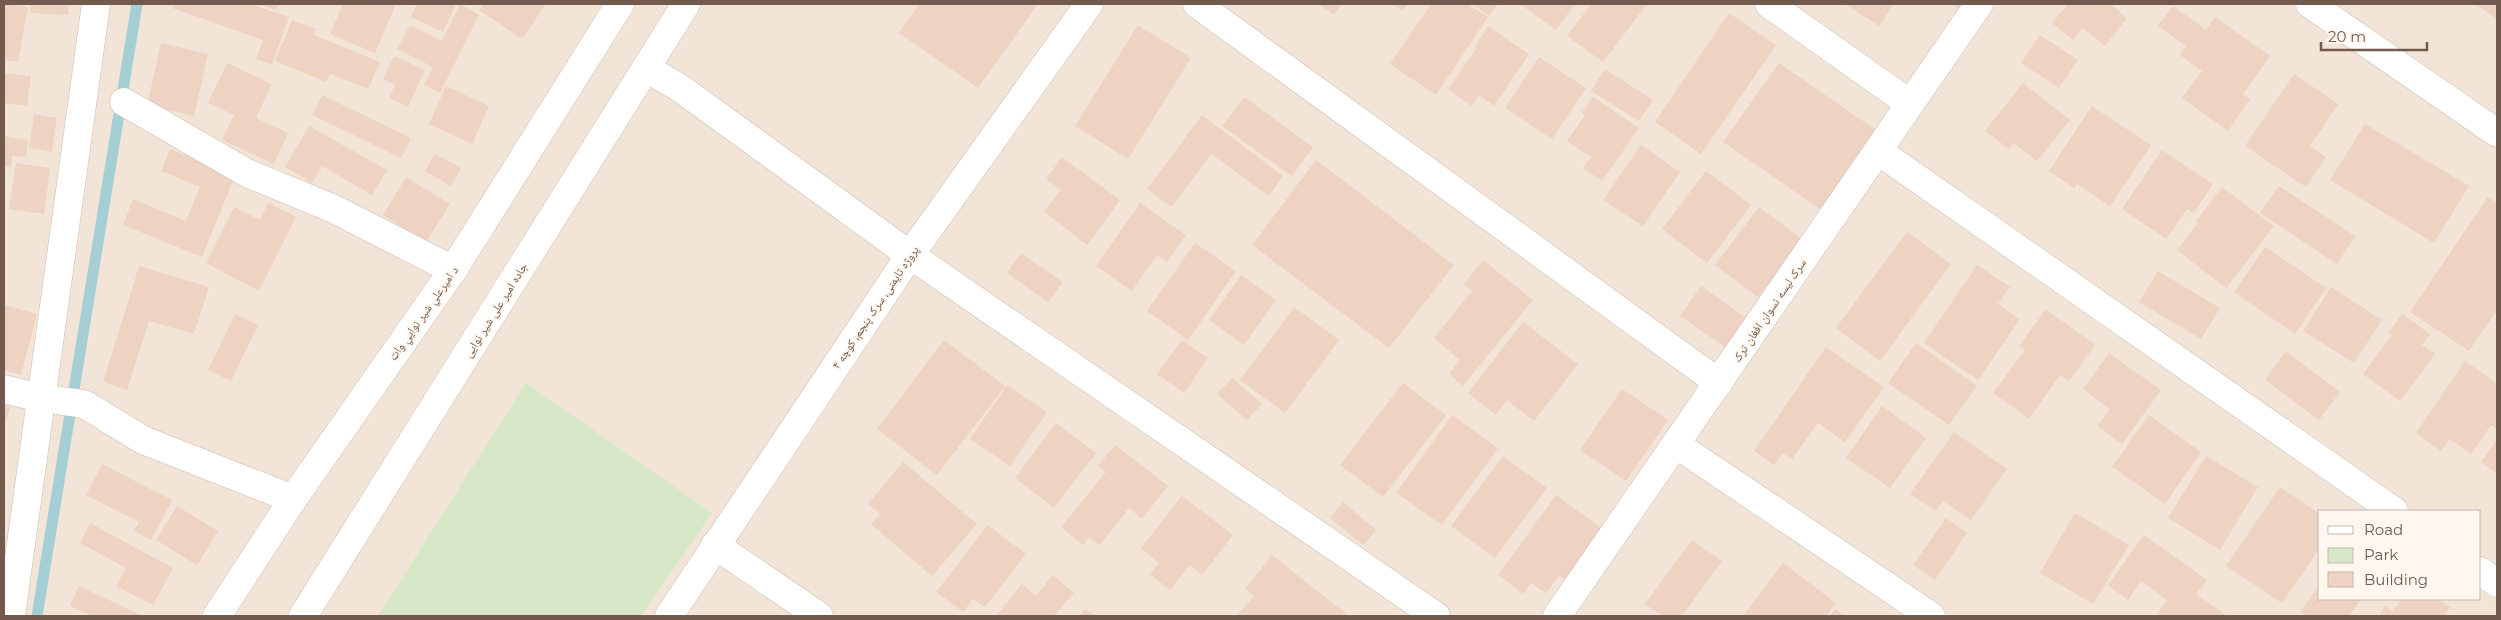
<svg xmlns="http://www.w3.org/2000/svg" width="2501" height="620" font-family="Montserrat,'Noto Naskh Arabic',sans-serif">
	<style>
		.residential { fill: #f2e5d8; fill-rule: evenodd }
		.green { fill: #d6e8c8 }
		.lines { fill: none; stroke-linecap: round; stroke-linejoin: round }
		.stream { stroke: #a5cfd4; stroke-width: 11 }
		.building { fill: #eed2c2 }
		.minor-casing { stroke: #ccbbaf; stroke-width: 29 }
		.secondary-casing { stroke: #d0bdb0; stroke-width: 29 }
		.minor { stroke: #fff; stroke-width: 28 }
		.secondary { stroke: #fff; stroke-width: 28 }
		.labels { text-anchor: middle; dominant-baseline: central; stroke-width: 4; stroke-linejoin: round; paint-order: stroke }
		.street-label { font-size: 12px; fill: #735a4e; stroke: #fef7ef }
	</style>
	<rect width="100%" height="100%" fill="#fbf3e9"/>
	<path class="residential" d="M4,4H2497V616H4ZM2320,511H2480V599H2320Z"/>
	<path class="green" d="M526,383L712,513L641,616H378Z"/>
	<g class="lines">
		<path class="stream" d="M37,616L137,4"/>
	</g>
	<g class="building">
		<path d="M4,4L28,7L18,62L4,60Z"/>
		<path d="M30,4H69L68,15L30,13Z"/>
		<path d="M174,4H250L289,17L272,65L256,59L263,40L172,8Z"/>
		<path d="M258,4H278L276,10Z"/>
		<path d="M343,4L356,6L357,4H396L375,53L330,34Z"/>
		<path d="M417,4H456L443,32L411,17Z"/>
		<path d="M460,4L479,15L440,93L424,85L433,67L397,49L410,25L442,41Z"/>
		<path d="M484,4H546L522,39L479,10Z"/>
		<path d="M919,4H1038L978,88L899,33Z"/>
		<path d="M1319,4H1342L1334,15Z"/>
		<path d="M1393,4H1408L1402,11Z"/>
		<path d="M1431,4H1467L1488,17L1436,95L1390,64Z"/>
		<path d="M1473,4H1498L1489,16Z"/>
		<path d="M1520,4H1575L1556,30Z"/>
		<path d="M1591,4H1647L1603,62L1567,36Z"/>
		<path d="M1845,4H1894L1879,26Z"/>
		<path d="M1952,4H1971L1964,13Z"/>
		<path d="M2068,4H2110L2127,18L2105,46L2083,28L2073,40L2052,23Z"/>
		<path d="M2475,4H2497V19Z"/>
		<path d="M2173,6L2206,30L2215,17L2270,56L2243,94L2250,99L2228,131L2182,98L2202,71L2180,55L2186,46L2158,26Z"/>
		<path d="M1729,13L1776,45L1701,154L1655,122Z"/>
		<path d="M292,20L316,29L314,35L380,62L368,89L330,74L326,82L275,61Z"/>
		<path d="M1138,25L1191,58L1128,159L1075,126Z"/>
		<path d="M1488,26L1529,54L1494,106L1479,95L1472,106L1448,89L1477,48L1475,46Z"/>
		<path d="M2040,35L2078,60L2059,88L2021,63Z"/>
		<path d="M161,43L208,54L194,116L147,105Z"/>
		<path d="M394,56L425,70L408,107L389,98L395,85L383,79Z"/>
		<path d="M1539,57L1586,88L1552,139L1505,108Z"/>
		<path d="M227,63L272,84L256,118L288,133L274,164L222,140L234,115L208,103Z"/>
		<path d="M1779,63L1876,130L1820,209L1723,142Z"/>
		<path d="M1605,69L1653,100L1639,121L1591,91Z"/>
		<path d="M4,73L31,76L27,106L4,103Z"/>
		<path d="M2294,74L2338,104L2310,146L2326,157L2306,187L2245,146Z"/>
		<path d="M2023,83L2070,120L2037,161L2013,143L2009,149L1985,131Z"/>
		<path d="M446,86L489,106L472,144L429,124Z"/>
		<path d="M322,95L411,138L401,158L312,115Z"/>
		<path d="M1244,97L1313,147L1292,176L1222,126Z"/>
		<path d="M1593,97L1639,128L1602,181L1583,168L1591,157L1567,141L1585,115L1582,112Z"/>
		<path d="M2092,106L2151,145L2110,206L2077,184L2074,188L2049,171Z"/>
		<path d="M34,114L57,118L52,152L29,148Z"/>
		<path d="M1202,115L1283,176L1269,196L1211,154L1172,207L1147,189Z"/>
		<path d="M2365,124L2469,186L2434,243L2330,180Z"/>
		<path d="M309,126L387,170L372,195L322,166L312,183L285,167Z"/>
		<path d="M4,136L28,140L26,157L12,156L11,167L4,166Z"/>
		<path d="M1641,145L1680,172L1643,226L1603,200Z"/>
		<path d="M170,149L235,176L202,257L123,225L133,199L186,221L200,187L161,171Z"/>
		<path d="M2162,150L2213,184L2194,213L2187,209L2166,239L2122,209Z"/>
		<path d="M435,154L461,168L451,186L425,171Z"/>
		<path d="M1062,157L1120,200L1087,245L1044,212L1061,190L1046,179Z"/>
		<path d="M1316,160L1454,265L1389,348L1252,245Z"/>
		<path d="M16,163L50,168L44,214L9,209Z"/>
		<path d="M1706,171L1751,205L1707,263L1662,229Z"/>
		<path d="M406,177L450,204L426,242L383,215Z"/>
		<path d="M2279,186L2355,236L2337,264L2260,213Z"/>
		<path d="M2222,187L2274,226L2226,288L2177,250L2198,223L2196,221Z"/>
		<path d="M2488,197L2497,203V310L2469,351L2410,312Z"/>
		<path d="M268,203L296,217L259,291L206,263L234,207L260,220Z"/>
		<path d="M1140,203L1186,235L1167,262L1157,255L1132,291L1096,266Z"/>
		<path d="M1759,207L1802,239L1758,297L1715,265Z"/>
		<path d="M1907,232L1951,264L1880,361L1836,328Z"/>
		<path d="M1195,243L1236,271L1188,340L1147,311Z"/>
		<path d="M2265,247L2326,288L2295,334L2234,292Z"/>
		<path d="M1021,253L1063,282L1048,302L1007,273Z"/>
		<path d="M1483,260L1533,300L1463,386L1449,374L1460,360L1434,338L1472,291L1464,284Z"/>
		<path d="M1977,265L2010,287L1998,304L2020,319L1978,380L1924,343Z"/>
		<path d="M139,266L209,287L194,334L149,321L127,390L103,382Z"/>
		<path d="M2158,271L2220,308L2201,339L2139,302Z"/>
		<path d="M1241,275L1276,300L1244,345L1209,320Z"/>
		<path d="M1701,286L1752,322L1731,351L1680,316Z"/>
		<path d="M2331,287L2382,320L2354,363L2303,331Z"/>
		<path d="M4,305L37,314L21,375L4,370Z"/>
		<path d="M1294,307L1339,340L1285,413L1240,380Z"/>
		<path d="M2046,309L2095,345L2069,381L2060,375L2029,419L1993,393L2025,350L2019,346Z"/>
		<path d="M235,314L258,325L231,381L208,370Z"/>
		<path d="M2402,314L2430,334L2422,345L2435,354L2400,401L2363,374L2392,335L2388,333Z"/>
		<path d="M1523,322L1578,364L1534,421L1507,400L1496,415L1468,393Z"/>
		<path d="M944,340L1005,386L937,475L877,429Z"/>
		<path d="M1182,340L1208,358L1184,393L1157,374Z"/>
		<path d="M1916,343L1977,386L1949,425L1888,383Z"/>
		<path d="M1826,347L1884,387L1845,442L1818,423L1792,459L1783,453L1774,465L1754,451Z"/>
		<path d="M2286,351L2340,392L2319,420L2265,380Z"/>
		<path d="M2109,353L2161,390L2122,444L2097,426L2110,409L2083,389Z"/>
		<path d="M2465,361L2497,384V429L2491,425L2471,454L2449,439L2441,451L2416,433Z"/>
		<path d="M1232,378L1262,404L1247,420L1217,394Z"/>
		<path d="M1403,383L1446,415L1383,497L1340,465Z"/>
		<path d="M1007,385L1047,412L1010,466L970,439Z"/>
		<path d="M1622,389L1668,420L1626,481L1580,450Z"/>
		<path d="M4,405L10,407L4,427Z"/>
		<path d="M1882,406L1926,438L1890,488L1846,458Z"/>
		<path d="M1452,415L1498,448L1442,525L1396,493Z"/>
		<path d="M2149,415L2201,452L2165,504L2112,467Z"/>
		<path d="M1056,423L1096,453L1054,508L1015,478Z"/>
		<path d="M1954,432L2007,469L1971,520L1943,501L1936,511L1910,494Z"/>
		<path d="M2497,439V474L2481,462Z"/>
		<path d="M1115,445L1168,486L1142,519L1129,508L1100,545L1089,537L1083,545L1061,527L1106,472L1098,466Z"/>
		<path d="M1503,456L1547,488L1495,558L1451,526Z"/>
		<path d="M2206,456L2258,487L2220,550L2168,518Z"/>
		<path d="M903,462L977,524L932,576L871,524L880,514L868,504Z"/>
		<path d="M102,464L172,500L151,540L134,531L139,522L86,495Z"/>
		<path d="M2280,487L2320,514V548L2282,603L2226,566Z"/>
		<path d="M1556,495L1609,534L1581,558L1565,580L1559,576L1546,593L1531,583L1523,594L1498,575Z"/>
		<path d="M1182,496L1233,535L1202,575L1190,565L1170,590L1150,574L1159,563L1141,548Z"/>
		<path d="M1343,502L1376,530L1363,545L1330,518Z"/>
		<path d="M177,506L218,531L197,565L156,540Z"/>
		<path d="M2075,513L2129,545L2093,604L2040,573Z"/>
		<path d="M1946,518L1967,533L1935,580L1913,565Z"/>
		<path d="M90,523L173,568L153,605L116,586L126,568L80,543Z"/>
		<path d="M988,525L1026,554L985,607L973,599L963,612L936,592Z"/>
		<path d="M2144,535L2207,580L2196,594L2227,616H2156L2167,600L2141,581L2128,600L2108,585Z"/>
		<path d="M1692,540L1722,561L1682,616H1662L1645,604Z"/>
		<path d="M1272,555L1349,616H1237L1254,596L1245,589Z"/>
		<path d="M1783,563L1836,603L1826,616H1743Z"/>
		<path d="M1053,575L1074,593L1054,616H996L1022,584L1036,596Z"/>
		<path d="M2320,584V599H2361L2349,616H2307L2301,612Z"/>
		<path d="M79,586L141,615L140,616H93L70,606Z"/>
		<path d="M2401,599H2437L2450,607L2444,616H2379L2385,606L2393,612Z"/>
		<path d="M1085,609L1095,616H1079Z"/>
		<path d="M1835,609L1845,616H1830Z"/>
	</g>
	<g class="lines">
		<g class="minor-casing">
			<g id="minor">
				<path d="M1197,4L1719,383"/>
				<path d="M1769,4L1909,103"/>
				<path d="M2310,4L2497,133"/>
				<path d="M646,68L680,88L910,255L1436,616"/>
				<path d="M124,102L247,173L334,209L453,270"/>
				<path d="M1878,151L2394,511"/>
				<path d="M4,389L40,398L84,404L143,440L293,499"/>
				<path d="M1677,445L1931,616"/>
				<path d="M715,545L819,616"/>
				<path d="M2480,571L2497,583"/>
				<path d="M11,616L96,4"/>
				<path d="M669,616L910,255L1089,4"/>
				<path d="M1557,616L1979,4"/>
			</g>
		</g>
		<g class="secondary-casing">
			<g id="secondary">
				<path d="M217,616L293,499L453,270L620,4"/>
				<path d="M303,616L686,4"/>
			</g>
		</g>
		<use href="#minor" class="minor"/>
		<use href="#secondary" class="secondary"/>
	</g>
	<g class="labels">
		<g class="street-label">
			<text transform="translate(875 307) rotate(-56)">پروژه تایمنی، سرک پنجم، کوچه ۴</text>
			<text transform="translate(495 310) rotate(-58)">جاده امیر علی شیر نوایی</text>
			<text transform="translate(1769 310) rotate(-56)">سرک لیسه نسوان افغان‌ ترک</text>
			<text transform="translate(423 313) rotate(-55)">د امیرعلي شیر نوايي واټ</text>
		</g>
	</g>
	<rect width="2501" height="620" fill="none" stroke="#735a4e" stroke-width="10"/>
	<rect x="2318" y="510" width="162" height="90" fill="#fef7ef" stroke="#c6b8af"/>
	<rect x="2328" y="526" width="25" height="8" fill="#ffffff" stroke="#c6b8af"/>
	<text x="2364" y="535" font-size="15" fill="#735a4e">Road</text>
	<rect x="2328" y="548" width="25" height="15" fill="#d6e8c8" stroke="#c6b8af"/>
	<text x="2364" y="560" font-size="15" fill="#735a4e">Park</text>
	<rect x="2328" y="572" width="25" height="15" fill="#eed2c2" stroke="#c6b8af"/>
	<text x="2364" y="585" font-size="15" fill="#735a4e">Building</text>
	<path d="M2321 42v8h106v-8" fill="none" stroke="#735a4e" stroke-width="2.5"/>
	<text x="2328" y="42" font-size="15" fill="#735a4e" stroke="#fef7ef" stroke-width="4" paint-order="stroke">20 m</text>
</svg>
